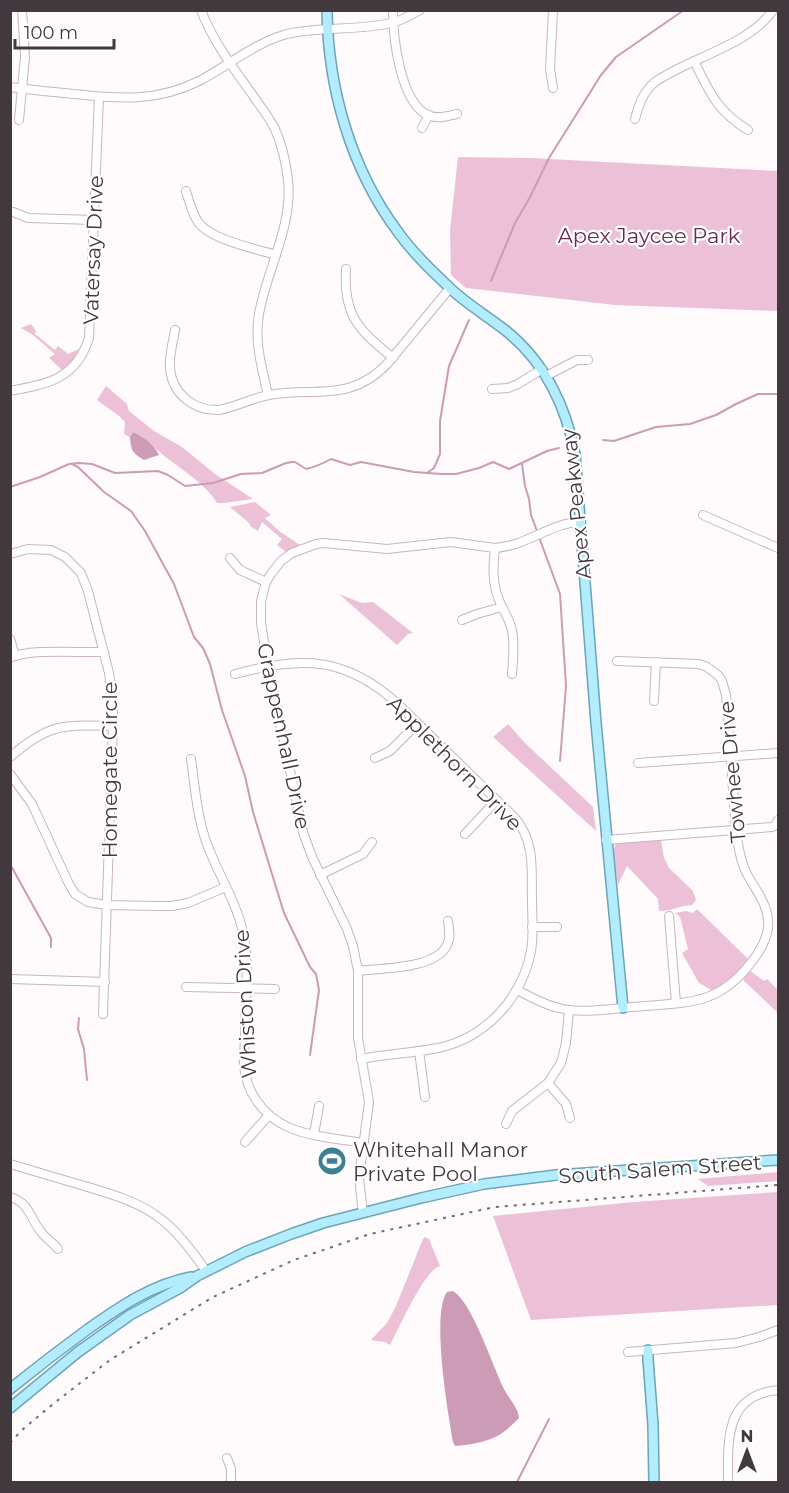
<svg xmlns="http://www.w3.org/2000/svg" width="789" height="1493" font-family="Montserrat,sans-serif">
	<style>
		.green { fill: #ecc1d7 }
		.water { fill: #cc9bb5 }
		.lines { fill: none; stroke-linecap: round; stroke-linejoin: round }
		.stream { stroke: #cc9bb5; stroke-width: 2 }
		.minor-casing { stroke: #cab4bf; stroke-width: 10 }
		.major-casing { stroke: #6ba5b8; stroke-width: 12 }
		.minor { stroke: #fff; stroke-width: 8 }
		.major { stroke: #b3ecfc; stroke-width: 9 }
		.rail { stroke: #736b6f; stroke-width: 2; stroke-dasharray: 3 6; stroke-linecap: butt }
		.labels { text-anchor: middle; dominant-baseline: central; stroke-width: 4.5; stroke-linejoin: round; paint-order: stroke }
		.park-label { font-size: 21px; fill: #662b4f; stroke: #fff }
		.street-label { font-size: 21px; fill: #42393e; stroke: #fff }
		.poi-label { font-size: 21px; fill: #42393e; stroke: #fff; text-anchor: start }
	</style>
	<rect width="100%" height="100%" fill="#fffafc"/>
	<g class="green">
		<path d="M458,157L530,158L778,171V311L615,305L466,288L451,275L450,230Z"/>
		<path d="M31,324L36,331L35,334L55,350L58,346L68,354L79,349C75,359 70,364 62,370L49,358L55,354L33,335L21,328Z"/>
		<path d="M106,386L127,404L129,411L154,431L182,447L215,474L253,499L224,503H217C203,480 176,467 156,449C148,442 143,435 133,432L130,437L124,434L125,422L119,416L97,400Z"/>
		<path d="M255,502L271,515L265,518L279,531L300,545L286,552L277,545L282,539L262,522L258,531L251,527L249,523L230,507Z"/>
		<path d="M339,594L362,603L373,602L413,633L408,634L397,645Z"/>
		<path d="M508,724L524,742L593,807L596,831L493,737Z"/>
		<path d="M661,840L664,858L669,868L693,891L696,900L692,905C678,906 673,911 659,911L658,899L627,866L618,885L613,855L615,845L622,842Z"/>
		<path d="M697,909L748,959L735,975L713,991L699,983L682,953L688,949L680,917L675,913L686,911L693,913Z"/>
		<path d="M749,970L764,981L767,979L778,990V1013L743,980Z"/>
		<path d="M778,1172V1181L708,1186L698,1179Z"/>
		<path d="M778,1192V1305L531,1320L493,1216L634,1202Z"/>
		<path d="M425,1237L429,1239L440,1266C424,1270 399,1329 390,1345L385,1342L371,1340L387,1323L396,1306L423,1239Z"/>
	</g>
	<g class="water">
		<path d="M133,432C144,436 154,445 159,455L144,460C132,453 131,450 130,437Z"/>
		<path d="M453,1291C472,1302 493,1367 504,1389C509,1399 518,1407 519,1418C515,1422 510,1427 505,1431C493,1441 470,1445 455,1446L453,1442C448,1414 431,1313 447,1292Z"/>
	</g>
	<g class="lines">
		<g class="stream">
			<path d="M491,281L515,223L530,197L549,158L601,75L616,57L684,10"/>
			<path d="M603,440L614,441L656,427L690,424L716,415L736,404L758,394H778"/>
			<path d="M72,464L78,467L104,492L131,511L145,531L174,584L194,637L203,648L210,664L222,710L245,776L253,812L284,913L310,967L316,974L319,990L310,1055"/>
			<path d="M522,464L525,486L529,499L531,515L537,531"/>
			<path d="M427,473L434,468L440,454V421L449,366L469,320"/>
			<path d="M10,487L40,477L69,464L79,463L92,464L115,473L158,471L168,475L185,486L213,483L241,474L262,473L286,463L292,462H295L306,469C315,467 322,464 331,459L350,465L361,462L414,472L441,474H456L479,468L493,462L509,469L547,451L559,448"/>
			<path d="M539,537L560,594L566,686L560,761"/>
			<path d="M10,864L51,938V947"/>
			<path d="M79,1018L78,1029L84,1049L87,1080"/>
			<path d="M517,1482L549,1419"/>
		</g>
		<g class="minor-casing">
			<g id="minor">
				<path d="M201,10C213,42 235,70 254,97C261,107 268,116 274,127C282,144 286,162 288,180C293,226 267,269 259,314C254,342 262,368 268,395"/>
				<path d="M393,10C393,37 400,105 430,116C439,119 448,116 457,114"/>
				<path d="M694,61C710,93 717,111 748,130"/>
				<path d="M10,87C32,90 53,92 74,94C119,99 157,102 199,81C228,66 254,43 287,34C321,26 357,31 391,23C401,21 411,15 420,10"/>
				<path d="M553,88L550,69L553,10"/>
				<path d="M635,119C639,104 643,92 655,82C689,58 750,45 773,10"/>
				<path d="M19,120L25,57L22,10"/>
				<path d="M422,128L429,115"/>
				<path d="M186,191C189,201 192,213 198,222C209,239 256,249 276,255"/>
				<path d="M13,212L28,218L94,220"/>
				<path d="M346,269C343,316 359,330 393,358"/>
				<path d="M175,330C173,342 169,355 170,368C172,394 194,411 219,410C236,407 252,398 269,395C314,387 351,403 388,363L450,288"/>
				<path d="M546,376L577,360H588"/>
				<path d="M492,389L508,388L518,384L542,369"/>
				<path d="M10,391C48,384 76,379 89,338L99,97"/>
				<path d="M703,515L778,548"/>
				<path d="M495,548C493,566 492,583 499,600C503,611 510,619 512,631C515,645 513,660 512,674"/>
				<path d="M10,554L28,549L51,550L65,557L81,573L88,591L109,673L113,701V726L103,1014"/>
				<path d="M230,558L240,570L266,582"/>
				<path d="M462,620L477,614L502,607"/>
				<path d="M10,639L15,656"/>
				<path d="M10,658C28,648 82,653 104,652"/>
				<path d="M235,674C302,656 346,656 399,705L515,818C536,843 531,870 532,901C532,917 534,934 531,951C522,998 486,1038 438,1048C413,1053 387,1054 361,1059"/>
				<path d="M654,701L656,662"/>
				<path d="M10,757C50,723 62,725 113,726"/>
				<path d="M375,758L390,751L418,723"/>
				<path d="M191,759C195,787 197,817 207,844C218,874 236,901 243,932C250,961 245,1002 245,1032C245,1042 244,1053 244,1063C245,1091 263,1116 288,1127C310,1137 340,1139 364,1143"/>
				<path d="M638,763L778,753"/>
				<path d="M10,774L32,804L69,884L75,894L88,902L107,905L157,906H172L188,903L226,887"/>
				<path d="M465,834L496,801"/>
				<path d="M606,840L772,827L776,825L778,820"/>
				<path d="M320,875L363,854L372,842"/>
				<path d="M669,916L676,1003"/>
				<path d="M532,927H557"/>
				<path d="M358,971C383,968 436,969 447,945C451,938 449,929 448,921"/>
				<path d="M10,979L105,982"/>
				<path d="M186,987L275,989"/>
				<path d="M517,990C531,997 544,1005 559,1008C582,1014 608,1009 632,1007C682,1002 716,1008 750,964C759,953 766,942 768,928C770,906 756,891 747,874C740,860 738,845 736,830L726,695L722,681L719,676L707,667L699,664L617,661"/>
				<path d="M419,1051L425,1097"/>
				<path d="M548,1083L566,1104L570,1118"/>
				<path d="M506,1124L512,1111L548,1083L561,1063L566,1043L569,1010"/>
				<path d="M314,1134L319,1106"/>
				<path d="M245,1142L269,1115"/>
				<path d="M10,1164C34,1171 57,1178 81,1185C108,1193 138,1201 161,1219C179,1233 193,1252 206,1271"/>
				<path d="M10,1197C29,1202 30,1218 41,1232C46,1238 53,1243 58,1249"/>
				<path d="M363,1213L359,1178L369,1102L358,1038V971L353,946L347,929L312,857L303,832L268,667L261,623V601L266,582L271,574L281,561L292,553L316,544L324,543L387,549L451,542L495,548C527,546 552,522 581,522"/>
				<path d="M628,1352L736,1343L759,1337L778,1330"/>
				<path d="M227,1458L231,1469V1482"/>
				<path d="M728,1482C728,1442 724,1395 778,1390"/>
			</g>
		</g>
		<g class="major-casing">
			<g id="major">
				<path d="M327,10C328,89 351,169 398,232C413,253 432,271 451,289C467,304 487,316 505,330C544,361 566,406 575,454L596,723L623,1008"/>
				<path d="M648,1350V1359L653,1425L654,1482"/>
				<path d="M10,1389C36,1368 62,1348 88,1329C121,1306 151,1285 191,1277"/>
				<path d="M10,1408L78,1352L130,1315L180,1288L197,1276L245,1252L291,1234L323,1223L421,1198L484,1184L556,1175L778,1160"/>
			</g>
		</g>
		<use href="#minor" class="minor"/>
		<use href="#major" class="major"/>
		<path class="rail" d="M10,1443L22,1430L53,1404L110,1360L213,1297L294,1260L370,1234L495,1207L778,1185"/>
	</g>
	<defs>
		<g id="stadium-disc" transform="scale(1.5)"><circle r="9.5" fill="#3e7f92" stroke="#fff"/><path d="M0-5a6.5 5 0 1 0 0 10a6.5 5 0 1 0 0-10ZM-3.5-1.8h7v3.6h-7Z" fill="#fff"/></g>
	</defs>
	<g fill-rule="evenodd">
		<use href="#stadium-disc" x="332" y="1161"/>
	</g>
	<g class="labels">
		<g class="park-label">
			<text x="649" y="235">Apex Jaycee Park</text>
		</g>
		<g class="street-label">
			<text transform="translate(93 250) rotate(-88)">Vatersay Drive</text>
			<text transform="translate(576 504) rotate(-96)">Apex Peakway</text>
			<text transform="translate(284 736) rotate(78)">Grappenhall Drive</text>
			<text transform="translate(455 763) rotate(45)">Applethorn Drive</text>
			<text transform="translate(109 770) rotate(-90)">Homegate Circle</text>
			<text transform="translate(732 772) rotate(-95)">Towhee Drive</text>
			<text transform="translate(245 1004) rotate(-93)">Whiston Drive</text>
			<text transform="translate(660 1169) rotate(-4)">South Salem Street</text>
		</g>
		<g class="poi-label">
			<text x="353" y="1149">Whitehall Manor<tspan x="353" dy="24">Private Pool</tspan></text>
		</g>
	</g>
	<rect width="789" height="1493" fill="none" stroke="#42393e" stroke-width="24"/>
	<g transform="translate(747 1451)" stroke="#ffffff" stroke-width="4.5" paint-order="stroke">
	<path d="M0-4.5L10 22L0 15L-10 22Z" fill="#42393e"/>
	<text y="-9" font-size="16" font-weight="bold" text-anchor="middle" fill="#42393e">N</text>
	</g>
	<path d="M15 39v9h99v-9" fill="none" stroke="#42393e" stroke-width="3"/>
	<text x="24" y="39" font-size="18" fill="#42393e" stroke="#ffffff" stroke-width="4.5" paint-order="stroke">100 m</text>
</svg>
